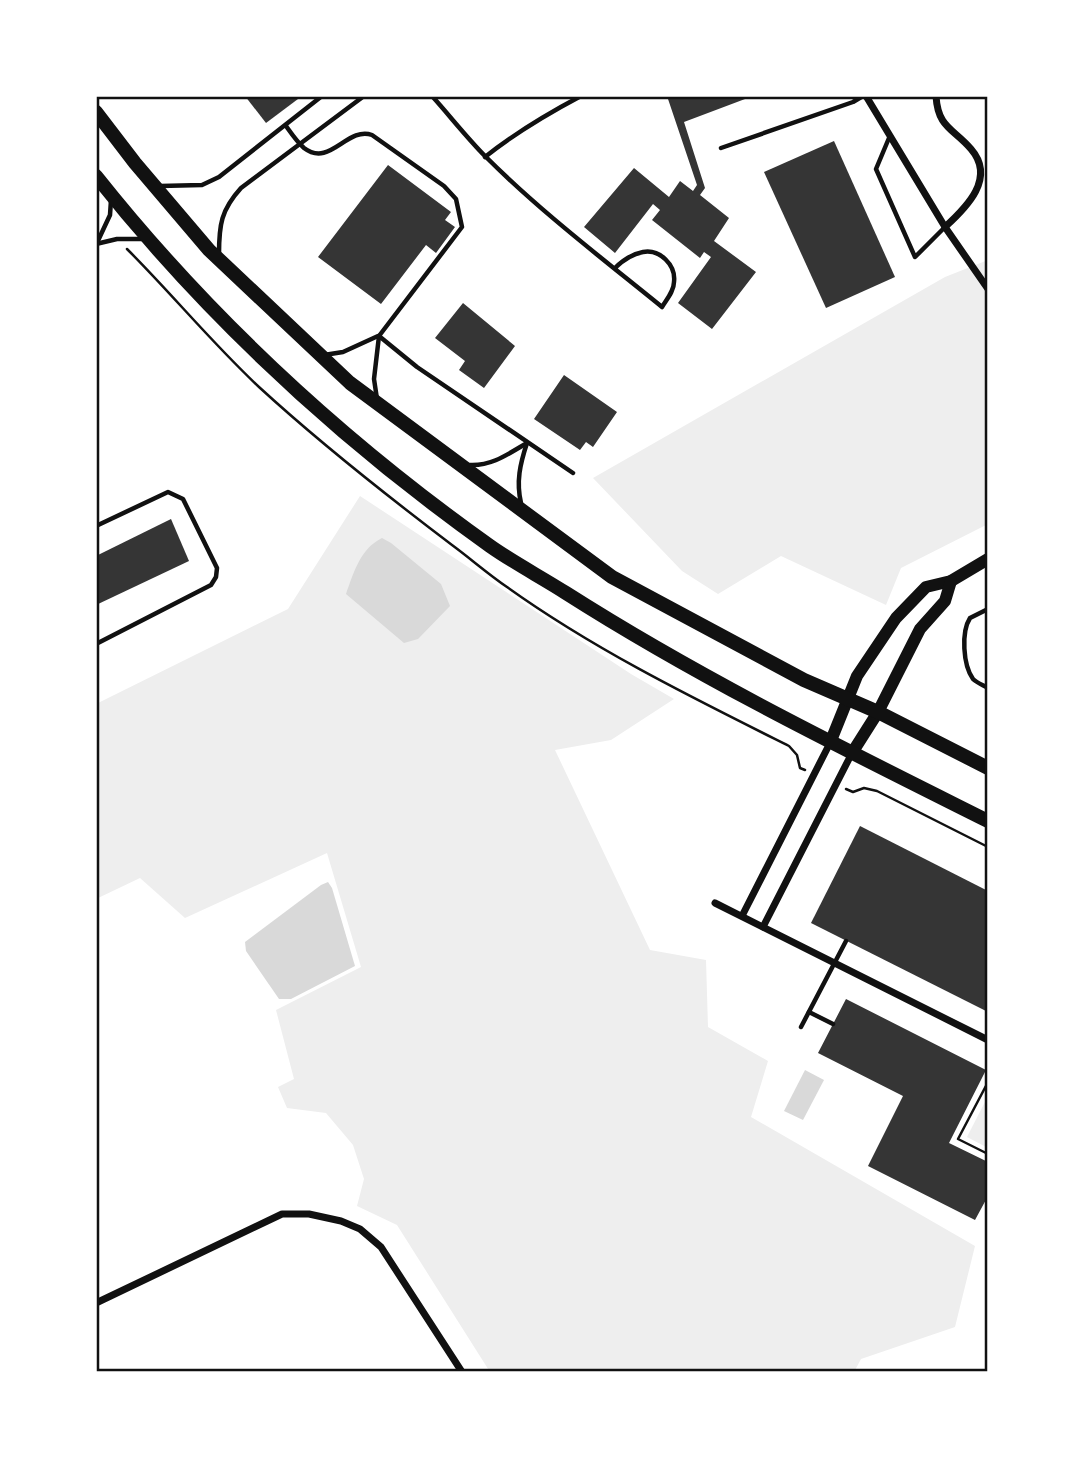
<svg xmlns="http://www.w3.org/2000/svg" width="1084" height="1468" font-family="'Varela Round',sans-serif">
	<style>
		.green { fill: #eee }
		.water { fill: #d9d9d9 }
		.building { fill: #353535 }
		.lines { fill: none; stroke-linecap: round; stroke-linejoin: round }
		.path { stroke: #111; stroke-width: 2.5 }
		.service { stroke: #111; stroke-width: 4.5 }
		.minor { stroke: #111; stroke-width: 7 }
		.tertiary { stroke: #111; stroke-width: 12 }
		.primary { stroke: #111; stroke-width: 14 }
		.neatline { fill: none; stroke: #111; stroke-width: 2.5 }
	</style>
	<rect width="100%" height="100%" fill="#fff"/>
	<g class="green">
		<path d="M988,260V524L901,568L886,605L781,556L718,594L682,571L593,478L945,277Z"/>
		<path d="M360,496L631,674L674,699L611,740L555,750L650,950L706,960L708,1027L768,1061L751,1117L975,1246L955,1327L861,1359L854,1372H490L397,1225L357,1206L364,1179L353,1145L326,1113L287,1108L278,1087L294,1079L276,1010L361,967L327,853L185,918L140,878L96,899V704L288,609Z"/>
		<path d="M988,1096V1148L967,1137Z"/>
	</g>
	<g class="water">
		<path d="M382,538L391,543L441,584L450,606L418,639L404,643L346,594C354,572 360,549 382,538Z"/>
		<path d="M328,882L332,888L355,966L291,999H279L246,951L245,942L321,885Z"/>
		<path d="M805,1070L824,1080L803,1120L784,1111Z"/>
	</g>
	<g class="building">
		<path d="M245,96H302L266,123Z"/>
		<path d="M667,96H753L684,122L705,188L700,195L729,218L714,241L756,272L712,329L678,303L711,257L704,252L700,258L652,220L660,210L653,204L615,253L584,227L634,168L669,197L680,181L693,191L697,185Z"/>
		<path d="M834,141L895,277L826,308L764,172Z"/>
		<path d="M388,165L451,212L445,220L455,227L436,253L426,245L381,304L318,257Z"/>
		<path d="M463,303L515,346L484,388L459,370L465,361L435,338Z"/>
		<path d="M564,375L617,412L593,447L586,442L580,450L534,419Z"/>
		<path d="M171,519L189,561L96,605V556Z"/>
		<path d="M860,826L988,891V1012L811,923Z"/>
		<path d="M846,999L986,1070L949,1143L988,1162V1196L975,1220L868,1166L903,1096L818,1053Z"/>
	</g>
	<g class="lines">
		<g class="path">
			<path d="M127,249C172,294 212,343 259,387C320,443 386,495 452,545C471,559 488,574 507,587C595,650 693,698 789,746L797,755L800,768L805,770"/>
			<path d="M846,789L853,792L864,788L877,791L988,847"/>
			<path d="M988,1082L958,1139L988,1154"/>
		</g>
		<g class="service">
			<path d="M432,96C450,116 467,138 486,157C540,211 603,259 662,307C667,299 674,291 674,282C676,265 660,249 643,252C632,254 622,261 615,268"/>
			<path d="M286,126C291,133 297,142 304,148C330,168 347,126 372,135L444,186L456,199L462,227L379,336L417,367L573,473"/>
			<path d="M889,138L876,169L915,257L945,227"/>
			<path d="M721,148L853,102L863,96"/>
			<path d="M485,157C515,133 547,114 581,96"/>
			<path d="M160,186L202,185L219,177L322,96"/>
			<path d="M96,244L117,239H144"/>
			<path d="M96,245L110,215L111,200"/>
			<path d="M219,254C219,225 221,210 241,188L364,96"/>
			<path d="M324,355L343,352L378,336"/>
			<path d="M377,399L374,379L379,336"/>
			<path d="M470,465C492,466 508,454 527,443"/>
			<path d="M521,503C516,482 520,464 527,443"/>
			<path d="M96,526L168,492L183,499L217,568L216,577L211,585L96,644"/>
			<path d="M988,609L970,618C961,632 963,665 973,679C977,683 983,685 988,688"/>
			<path d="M809,1012L833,1024"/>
			<path d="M801,1027L846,941"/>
		</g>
		<g class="minor">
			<path d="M866,96L945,227L988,289"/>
			<path d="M936,96C938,128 953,128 971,149C996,178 967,207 945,227"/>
			<path d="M715,903L988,1040"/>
			<path d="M742,916L830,743"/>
			<path d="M763,927L852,753"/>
			<path d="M96,1303L282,1214H309L341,1221L360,1229L381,1247L462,1372"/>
		</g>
		<g class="tertiary">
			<path d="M830,743L857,676L896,618L926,587L951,581L988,559"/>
			<path d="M852,753L878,712L920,629L945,601L951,581"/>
		</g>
		<g class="primary">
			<path d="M96,112L135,163L209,250L350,383L612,577L804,680L878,712L988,768"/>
			<path d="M96,176C208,317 344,442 490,546C514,563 541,577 566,593C701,679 844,749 988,821"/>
		</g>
	</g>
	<rect width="1084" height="1468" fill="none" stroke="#ffffff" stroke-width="196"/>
	<rect x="98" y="98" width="888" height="1272" class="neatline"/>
</svg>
